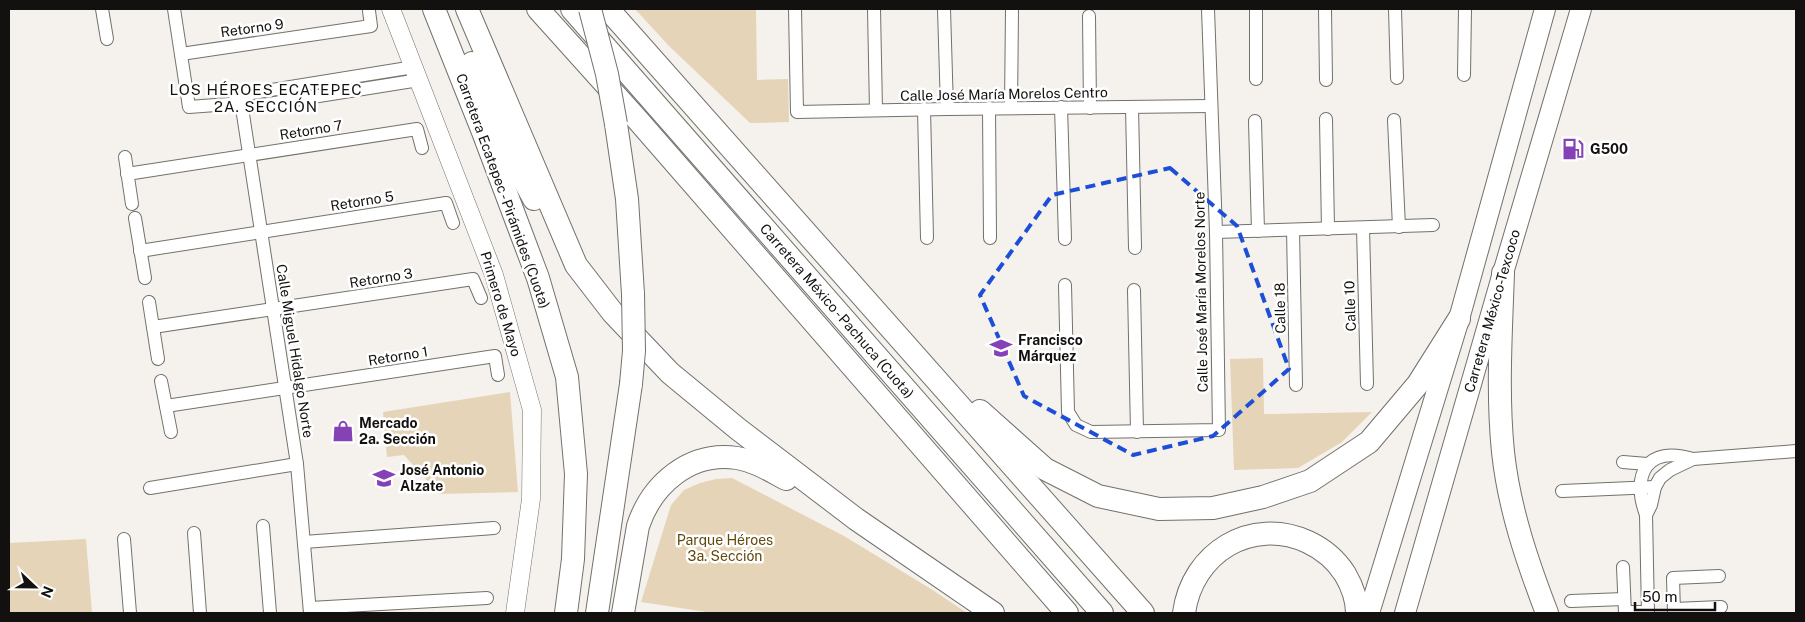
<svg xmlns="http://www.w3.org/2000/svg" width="1805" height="622" font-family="'Public Sans',sans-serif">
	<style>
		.green { fill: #e5d4b7 }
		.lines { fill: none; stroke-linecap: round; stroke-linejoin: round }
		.minor-casing { stroke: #73716c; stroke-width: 14 }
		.secondary-casing { stroke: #73716c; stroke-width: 19 }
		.trunk-casing { stroke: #73716c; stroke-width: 22 }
		.motorway-casing { stroke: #73716c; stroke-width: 24 }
		.minor { stroke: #fff; stroke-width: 12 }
		.secondary { stroke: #fff; stroke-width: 18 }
		.trunk { stroke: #fff; stroke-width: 20 }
		.motorway { stroke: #fff; stroke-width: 22 }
		.motorway-bridge-casing { stroke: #73716c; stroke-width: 24; stroke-linecap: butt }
		.motorway-bridge { stroke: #fff; stroke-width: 22 }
		.marked { fill: none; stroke: #1d4ed8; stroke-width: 4; stroke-dasharray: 10 6; stroke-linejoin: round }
		.labels { text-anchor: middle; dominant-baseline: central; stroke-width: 5; stroke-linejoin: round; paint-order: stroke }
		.street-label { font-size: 14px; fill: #12110f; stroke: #fff }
		.poi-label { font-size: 14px; font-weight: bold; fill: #12110f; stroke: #fff; text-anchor: start }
		.park-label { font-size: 14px; fill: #63480c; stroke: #fff }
		.neighbourhood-label { font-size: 15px; letter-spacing: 1px; fill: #12110f; stroke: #fff }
	</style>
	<rect width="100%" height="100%" fill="#f5f2ed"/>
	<g class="green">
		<path d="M635,9H756L757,80L788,79L789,122L750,123L669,46Z"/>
		<path d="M1263,358L1264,414L1372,412L1342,442L1298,468L1234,470L1230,359Z"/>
		<path d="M510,392L518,492L439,494L404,455L387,457L383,412Z"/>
		<path d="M732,478L844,536L931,589L967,613H713L641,602L671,505L684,490L700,483L716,479Z"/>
		<path d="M86,539L92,613H9V543Z"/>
	</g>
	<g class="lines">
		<g class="minor-casing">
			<g id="minor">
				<path d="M102,9L107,39"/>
				<path d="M174,9L189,107L229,104L243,107L256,106L419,80"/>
				<path d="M795,9L797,112L947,109L1211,106"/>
				<path d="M874,9L876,110"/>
				<path d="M944,9L947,109"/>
				<path d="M1256,9V79"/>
				<path d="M1325,9L1326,80"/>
				<path d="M1395,9L1397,78"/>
				<path d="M1089,16L1090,108"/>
				<path d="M181,54L371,26L369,11"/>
				<path d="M1464,75L1465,9"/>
				<path d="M240,95L297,464L310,613"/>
				<path d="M235,99L240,95L414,67"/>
				<path d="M1061,107L1065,239"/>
				<path d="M1132,107L1135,248"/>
				<path d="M989,108L990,238"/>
				<path d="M1011,108L1012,9"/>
				<path d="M924,109L927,238"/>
				<path d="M1326,119L1328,229"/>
				<path d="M1394,120L1399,227"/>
				<path d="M1255,121L1258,231"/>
				<path d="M125,157L132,204"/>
				<path d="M127,174L417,129L422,148"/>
				<path d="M135,218L145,278"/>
				<path d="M1363,228L1367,384"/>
				<path d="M1293,230L1296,385"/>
				<path d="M1216,232L1433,225"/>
				<path d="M140,251L446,203L453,223"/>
				<path d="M1065,285L1068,412L1076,425L1091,432L1219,430L1216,232L1208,9"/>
				<path d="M1134,290L1137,432"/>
				<path d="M149,302L158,359"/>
				<path d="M153,327L473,279L481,298"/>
				<path d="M161,381L171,432"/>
				<path d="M166,406L495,356L498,375"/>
				<path d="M1623,462L1647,464"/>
				<path d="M150,488L297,464"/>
				<path d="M1562,491L1655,487"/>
				<path d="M1646,515L1651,505L1655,487L1660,478L1670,470L1693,459"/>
				<path d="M263,526L270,613"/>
				<path d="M194,533L200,613"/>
				<path d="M124,539L130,613"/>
				<path d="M304,542L494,528"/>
				<path d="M1623,567L1625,613"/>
				<path d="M1571,601L1624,599"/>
				<path d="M310,608L487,598"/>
				<path d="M1674,609L1721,607"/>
				<path d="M1625,612H1648"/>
				<path d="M1648,613L1646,515C1631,474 1647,445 1693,459L1796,451"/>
				<path d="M1674,613L1673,578L1719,576"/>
			</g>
		</g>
		<g class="secondary-casing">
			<path id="secondary" d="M391,9L494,275L532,410L531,499L515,613"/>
		</g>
		<g class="trunk-casing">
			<g id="trunk">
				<path d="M1369,613L1459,319L1545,9"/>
				<path d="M1405,613L1503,273L1581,9"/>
			</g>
		</g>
		<g class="motorway-casing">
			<g id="motorway">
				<path d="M434,9L483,132L538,278L567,377L576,474L573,559L566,613"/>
				<path d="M467,9L576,265L613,313L670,373L738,429L856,519L993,613"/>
				<path d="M538,9L636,118L1067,613"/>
				<path d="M572,9L1102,613"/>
				<path d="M608,9L1143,613"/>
				<path d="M472,63L514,162L534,199"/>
				<path d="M616,124L627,199L633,294"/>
				<path d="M1503,273C1501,332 1497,393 1503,452C1509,508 1527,561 1547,613"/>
				<path d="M980,411L1045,469L1098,496L1159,509L1213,508L1263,497L1310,481L1369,442L1418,384L1459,319"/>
				<path d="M597,613L631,384"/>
				<path d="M623,613L638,526C652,484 690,451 737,458C755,461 771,471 786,479"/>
				<path d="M1184,613C1192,553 1251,516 1308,542C1323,549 1336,560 1345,574C1352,586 1357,599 1357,613"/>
			</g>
		</g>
		<use href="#minor" class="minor"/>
		<use href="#secondary" class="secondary"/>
		<use href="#trunk" class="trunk"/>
		<use href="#motorway" class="motorway"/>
		<g class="motorway-bridge-casing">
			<g id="motorway-bridge">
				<path d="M590,9L607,74L616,124"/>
				<path d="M631,384L634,351L633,294"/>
			</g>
		</g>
		<use href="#motorway-bridge" class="motorway-bridge"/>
	</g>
	<path class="marked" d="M1170,168L1237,226L1289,369L1213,436L1133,455L1024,396L980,295L1052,195Z"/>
	<defs>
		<g id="fuel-bare" transform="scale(1.725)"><path d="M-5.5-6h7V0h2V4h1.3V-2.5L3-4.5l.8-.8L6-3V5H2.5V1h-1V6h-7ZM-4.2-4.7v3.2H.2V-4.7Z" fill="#8542b6" stroke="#fff" stroke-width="2.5" paint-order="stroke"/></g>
		<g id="school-bare" transform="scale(1.725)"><path d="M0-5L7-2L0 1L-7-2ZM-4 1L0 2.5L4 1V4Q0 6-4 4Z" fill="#8542b6" stroke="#fff" stroke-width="2.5" paint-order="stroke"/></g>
		<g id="shop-bare" transform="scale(1.725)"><path d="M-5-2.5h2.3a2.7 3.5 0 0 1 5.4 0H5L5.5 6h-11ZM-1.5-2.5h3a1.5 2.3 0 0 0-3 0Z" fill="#8542b6" stroke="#fff" stroke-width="2.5" paint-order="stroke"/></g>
	</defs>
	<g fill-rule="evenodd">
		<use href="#fuel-bare" x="1573" y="149"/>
		<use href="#school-bare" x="1001" y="348"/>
		<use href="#shop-bare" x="343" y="431"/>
		<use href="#school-bare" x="384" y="478"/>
	</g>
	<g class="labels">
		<g class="street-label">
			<text transform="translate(252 28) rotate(-8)">Retorno 9</text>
			<text transform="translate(1004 94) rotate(-1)">Calle José María Morelos Centro</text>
			<text transform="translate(311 130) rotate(-9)">Retorno 7</text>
			<text transform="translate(503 191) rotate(70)">Carretera Ecatepec - Pirámides (Cuota)</text>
			<text transform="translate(362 201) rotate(-9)">Retorno 5</text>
			<text transform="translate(381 278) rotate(-9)">Retorno 3</text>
			<text transform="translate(1201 292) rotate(-91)">Calle José María Morelos Norte</text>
			<text transform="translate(501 304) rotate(73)">Primero de Mayo</text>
			<text transform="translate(1350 306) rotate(-92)">Calle 10</text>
			<text transform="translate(1280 308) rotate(-91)">Calle 18</text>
			<text transform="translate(837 311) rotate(49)">Carretera México - Pachuca (Cuota)</text>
			<text transform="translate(1492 311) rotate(-74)">Carretera México-Texcoco</text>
			<text transform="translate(295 351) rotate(81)">Calle Miguel Hidalgo Norte</text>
			<text transform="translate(398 356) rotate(-9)">Retorno 1</text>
		</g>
		<g class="poi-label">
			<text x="1590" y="149">G500</text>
			<text x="1018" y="340">Francisco<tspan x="1018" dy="16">Márquez</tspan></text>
			<text x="359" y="423">Mercado<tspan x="359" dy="16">2a. Sección</tspan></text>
			<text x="400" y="470">José Antonio<tspan x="400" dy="16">Alzate</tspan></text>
		</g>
		<g class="park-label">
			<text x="725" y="540">Parque Héroes<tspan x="725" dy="16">3a. Sección</tspan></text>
		</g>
		<g class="neighbourhood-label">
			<text x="266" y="89">LOS HÉROES ECATEPEC<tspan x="266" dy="17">2A. SECCIÓN</tspan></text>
		</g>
	</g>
	<rect width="1805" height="622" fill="none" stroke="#12110f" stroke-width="20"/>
	<g transform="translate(35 587) rotate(112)" stroke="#ffffff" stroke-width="4" paint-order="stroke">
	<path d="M0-4L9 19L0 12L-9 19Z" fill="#12110f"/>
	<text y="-8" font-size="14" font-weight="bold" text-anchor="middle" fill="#12110f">N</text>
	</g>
	<path d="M1635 602v8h80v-8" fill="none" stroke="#12110f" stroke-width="2.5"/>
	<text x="1642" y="602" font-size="15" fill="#12110f" stroke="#ffffff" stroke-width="4" paint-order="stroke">50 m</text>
</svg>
